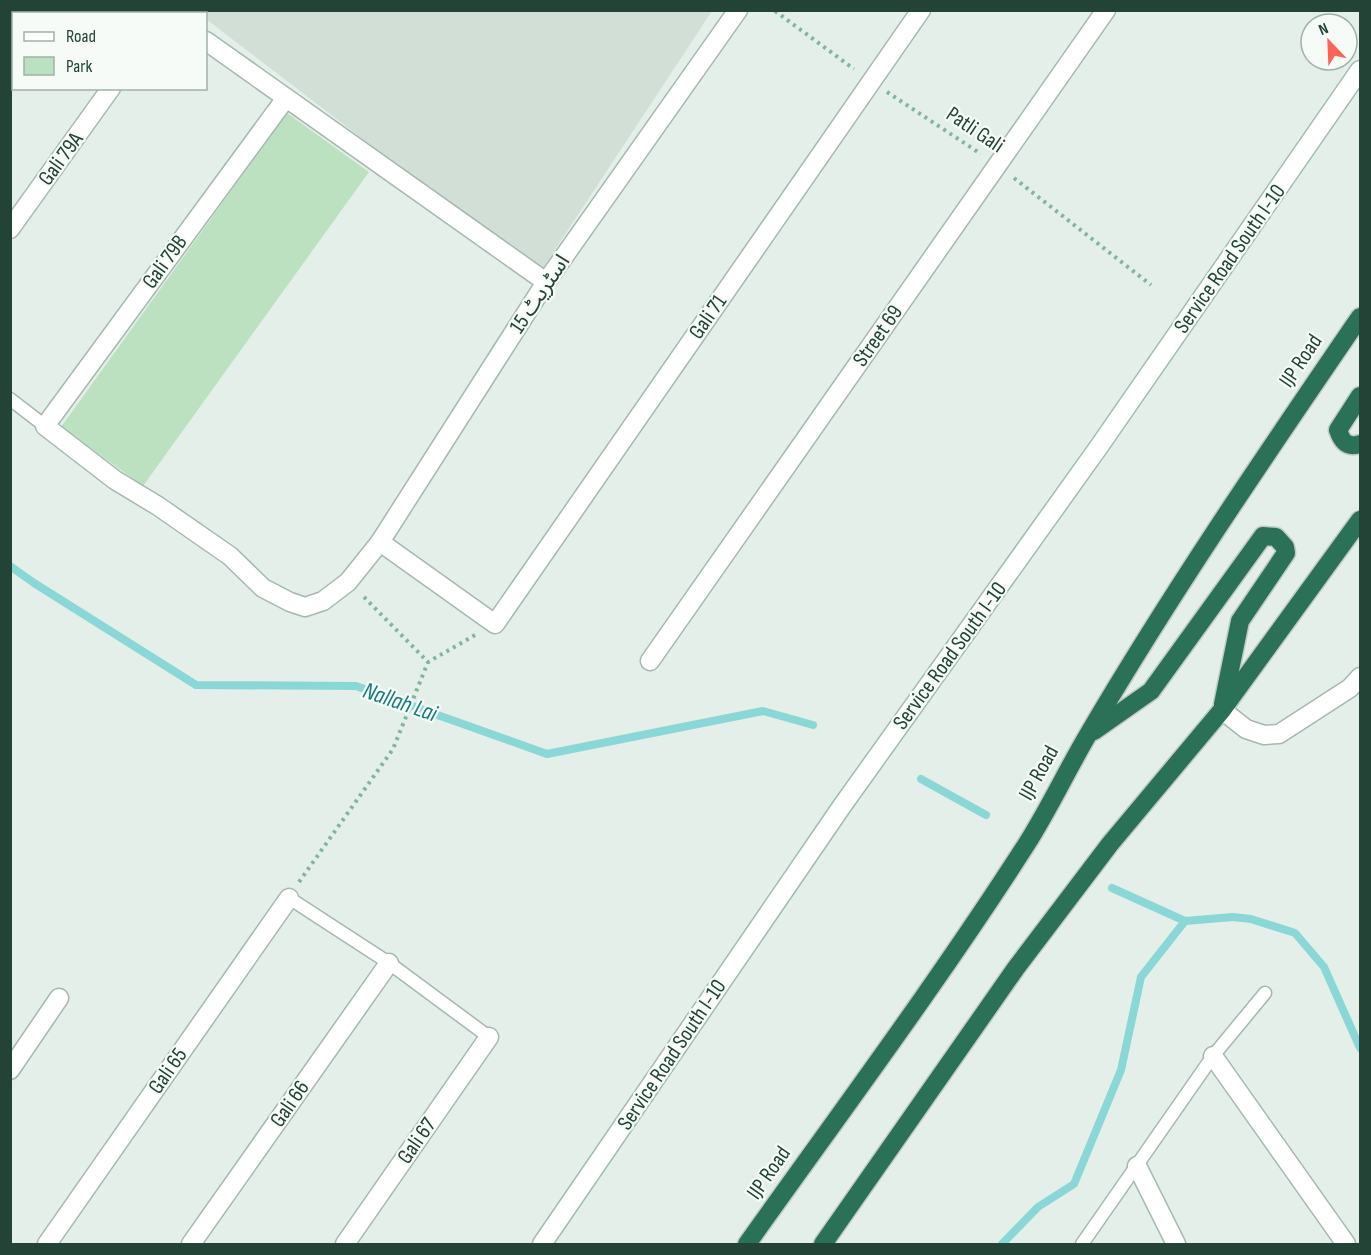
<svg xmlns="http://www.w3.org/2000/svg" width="1371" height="1255" font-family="'Sofia Sans Condensed','Noto Sans Arabic',sans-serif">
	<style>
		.built { fill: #d2dfd7 }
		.green { fill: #bce1c0 }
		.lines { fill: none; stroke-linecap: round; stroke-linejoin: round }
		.stream { stroke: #89d7d7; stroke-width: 8 }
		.lane-casing { stroke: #a6b8af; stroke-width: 15 }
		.street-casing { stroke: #a6b8af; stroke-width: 21 }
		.secondary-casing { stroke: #a2bcaf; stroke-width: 21 }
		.highway-casing { stroke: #c1cac6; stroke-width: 21 }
		.path { stroke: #82b59d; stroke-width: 4; stroke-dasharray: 3 4.5; stroke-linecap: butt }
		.lane { stroke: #fff; stroke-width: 12 }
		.street { stroke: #fff; stroke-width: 18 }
		.secondary { stroke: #fff; stroke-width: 18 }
		.highway { stroke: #2b7158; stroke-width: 18 }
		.labels { text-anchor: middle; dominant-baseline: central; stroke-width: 4.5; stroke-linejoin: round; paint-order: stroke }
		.street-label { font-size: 22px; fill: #224335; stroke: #f6fbf7 }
		.water-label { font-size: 24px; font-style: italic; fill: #167c7e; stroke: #f6fbf7 }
	</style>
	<rect width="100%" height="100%" fill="#e4efe9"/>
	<path class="built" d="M194,11H712L539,274L206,19V14L198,13Z"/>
	<path class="green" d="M287,113L369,172L143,486L61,427Z"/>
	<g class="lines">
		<g class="stream">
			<path d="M10,566L34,583L196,685L356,686L547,754L763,711L813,725"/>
			<path d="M921,779L986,815"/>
			<path d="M1112,888L1185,921L1233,917L1251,919L1295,933L1324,967L1360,1048"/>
			<path d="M1002,1244L1038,1207L1074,1184L1121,1070L1141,977L1185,921"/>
		</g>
		<g class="lane-casing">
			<g id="lane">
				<path d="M10,399L45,426"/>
				<path d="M289,898L389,963L489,1037"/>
				<path d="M1082,1244L1213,1056L1265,993"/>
			</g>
		</g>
		<g class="street-casing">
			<g id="street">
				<path d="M162,10L166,14"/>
				<path d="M206,41L546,282"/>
				<path d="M286,98L45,426L115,480L158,506L230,556L263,588L290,602L305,607L323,601L348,582L380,542L546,282L738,10"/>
				<path d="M10,229L111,88"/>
				<path d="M380,542L495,624L921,10"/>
				<path d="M650,661L1106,10"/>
				<path d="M1222,710L1246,729L1264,735L1279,734L1350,688L1360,677"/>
				<path d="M1213,1056L1346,1244"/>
				<path d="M10,1070L59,998"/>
				<path d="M1137,1166L1176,1244"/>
				<path d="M47,1244L289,898"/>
				<path d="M191,1244L389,963"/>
				<path d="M345,1244L489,1037"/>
			</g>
		</g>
		<g class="secondary-casing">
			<path id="secondary" d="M542,1244L842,806L1098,448L1360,70"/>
		</g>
		<g class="highway-casing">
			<g id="highway">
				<path d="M1360,396L1338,430C1342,442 1347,448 1360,444"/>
				<path d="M1094,731L1151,691L1263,536L1276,537L1285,547L1286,553L1240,621L1223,704"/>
				<path d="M747,1244C841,1112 938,982 1026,845C1049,809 1067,770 1089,733C1173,590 1267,453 1360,317"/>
				<path d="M823,1244L1016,968L1110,844L1222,710L1360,520"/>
			</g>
		</g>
		<g class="path">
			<path d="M775,11L854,69"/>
			<path d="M887,92L981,154"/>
			<path d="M1014,178L1151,285"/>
			<path d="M364,597L428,662L475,635"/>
			<path d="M299,882L393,749L428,662"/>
		</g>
		<use href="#lane" class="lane"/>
		<use href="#street" class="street"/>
		<use href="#secondary" class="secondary"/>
		<use href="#highway" class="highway"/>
	</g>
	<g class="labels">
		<g class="street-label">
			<text transform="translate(975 130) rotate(34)">Patli Gali</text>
			<text transform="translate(61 159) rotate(-54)">Gali 79A</text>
			<text transform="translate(1230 259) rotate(-55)">Service Road South I-10</text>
			<text transform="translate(165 262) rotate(-54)">Gali 79B</text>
			<text transform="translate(540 294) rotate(-56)">اسٹریٹ 15</text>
			<text transform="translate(708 317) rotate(-55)">Gali 71</text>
			<text transform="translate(878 336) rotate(-55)">Street 69</text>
			<text transform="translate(1301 361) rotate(-56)">IJP Road</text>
			<text transform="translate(950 656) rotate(-54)">Service Road South I-10</text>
			<text transform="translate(1039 773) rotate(-61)">IJP Road</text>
			<text transform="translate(672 1055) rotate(-56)">Service Road South I-10</text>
			<text transform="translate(168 1071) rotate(-55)">Gali 65</text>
			<text transform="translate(290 1104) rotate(-55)">Gali 66</text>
			<text transform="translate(417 1141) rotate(-55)">Gali 67</text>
			<text transform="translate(769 1173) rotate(-55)">IJP Road</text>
		</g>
		<g class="water-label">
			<text transform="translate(400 702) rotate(19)">Nallah Lai</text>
		</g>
	</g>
	<rect width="1371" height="1255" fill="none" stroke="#224335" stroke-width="24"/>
	<rect x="12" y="12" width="195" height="78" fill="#f6fbf7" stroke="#a1b1a9" stroke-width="1.5"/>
	<rect x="24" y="32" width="30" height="9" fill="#ffffff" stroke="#a1b1a9" stroke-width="1.5"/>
	<text x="66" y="42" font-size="18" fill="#224335">Road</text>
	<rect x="24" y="57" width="30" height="18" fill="#bce1c0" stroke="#a1b1a9" stroke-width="1.5"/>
	<text x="66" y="72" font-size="18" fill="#224335">Park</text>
	<g transform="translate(1329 42) rotate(337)"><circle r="28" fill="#f6fbf7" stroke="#a1b1a9" stroke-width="1.5"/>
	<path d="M0-4.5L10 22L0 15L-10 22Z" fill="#fc6555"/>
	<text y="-9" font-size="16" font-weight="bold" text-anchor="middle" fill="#224335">N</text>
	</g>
</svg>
